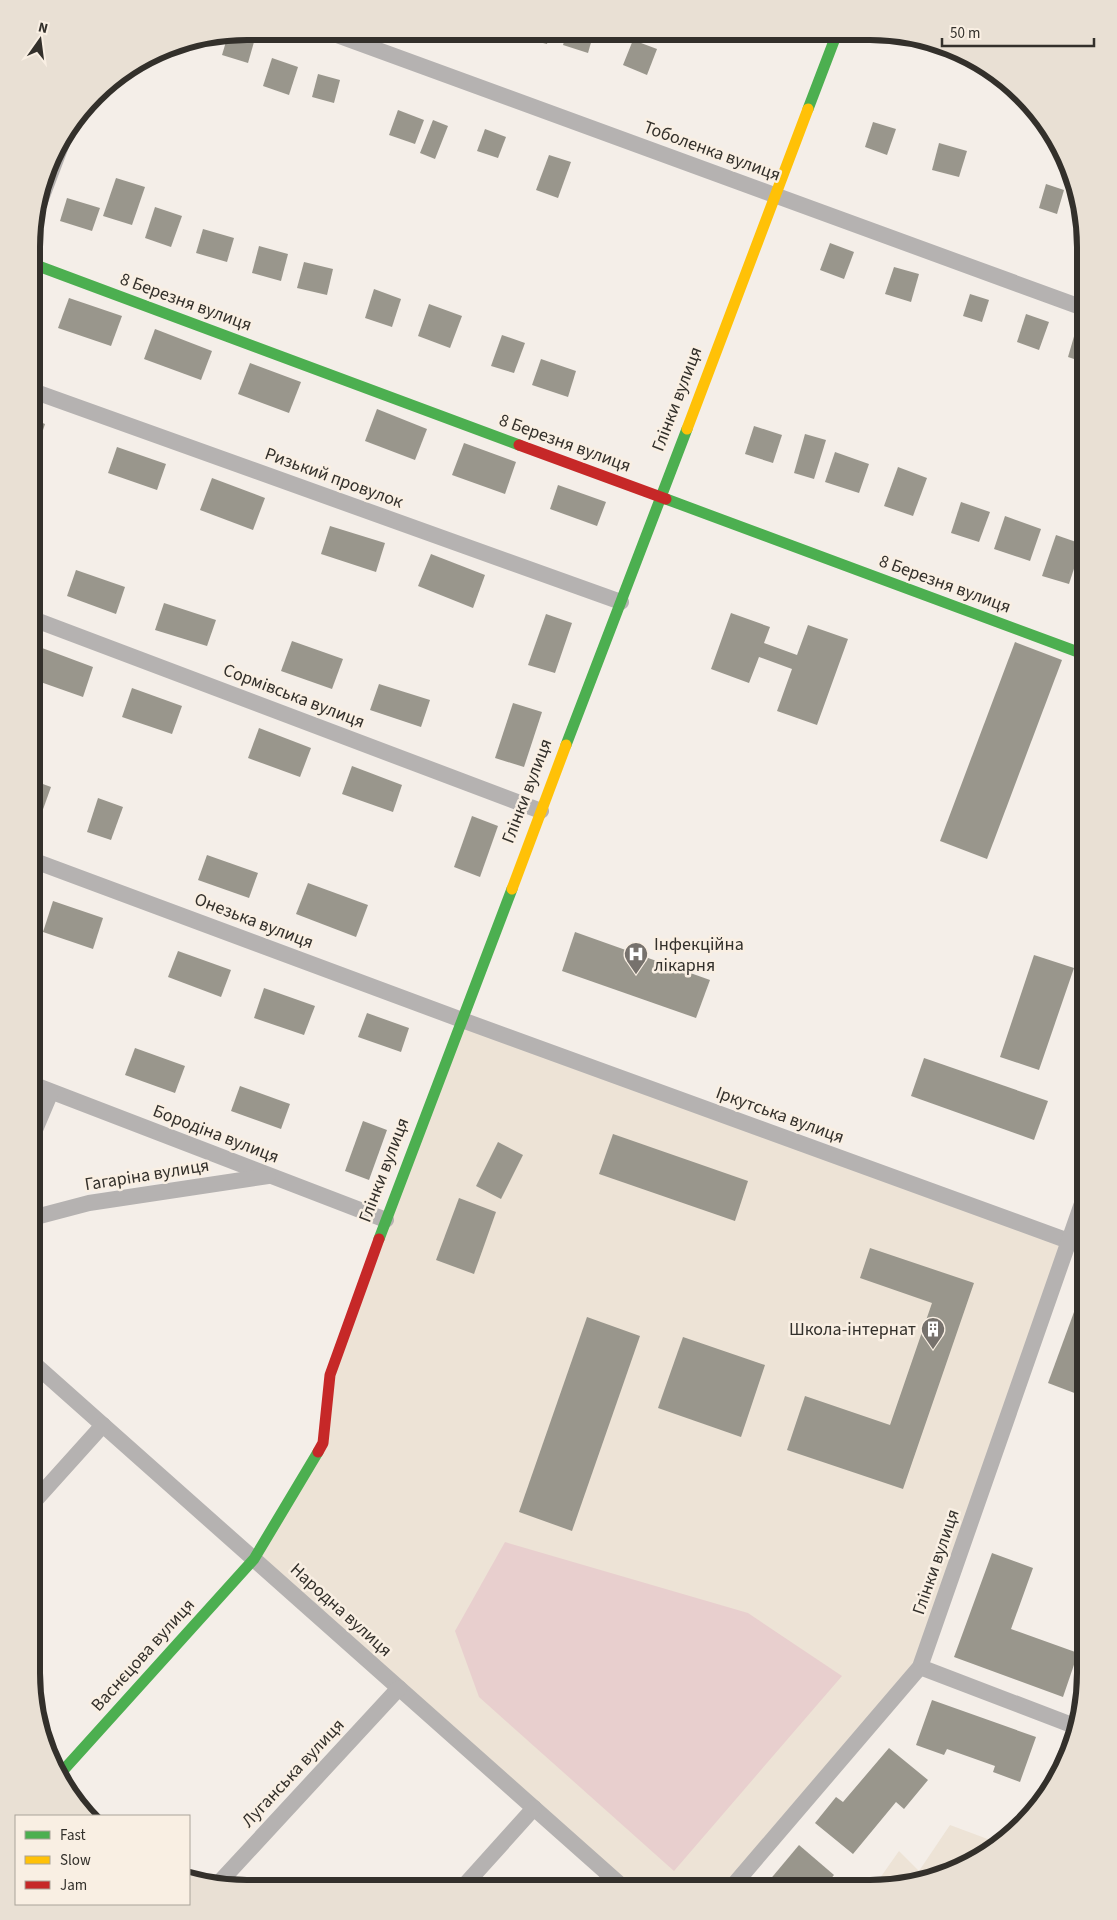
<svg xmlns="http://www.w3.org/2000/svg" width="1117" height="1920" font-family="'Source Sans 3',sans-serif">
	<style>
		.built { fill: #ede3d6 }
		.green { fill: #e8cfce }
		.building { fill: #99968c }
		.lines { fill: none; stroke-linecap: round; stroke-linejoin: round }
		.street { stroke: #b5b2b1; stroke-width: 16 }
		.fast { stroke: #4caf50; stroke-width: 11 }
		.slow { stroke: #ffc107; stroke-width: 11 }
		.jam { stroke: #c62828; stroke-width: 11 }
		.labels { text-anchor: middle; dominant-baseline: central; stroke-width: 5; stroke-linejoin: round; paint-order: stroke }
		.street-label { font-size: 18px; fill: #33302b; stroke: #f9efe3 }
		.poi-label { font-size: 18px; fill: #33302b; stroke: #f9efe3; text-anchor: start }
		.rim { fill: none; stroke: #33302b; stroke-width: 6 }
	</style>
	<rect width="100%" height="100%" fill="#f4eee8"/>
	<g class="built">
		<path d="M462,1020L1069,1241L920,1667L731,1888H624L254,1559L323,1443L330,1375Z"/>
		<path d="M950,1825L1001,1844L952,1872L873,1888L899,1851L919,1871Z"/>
	</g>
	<path class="green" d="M505,1542L748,1613L842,1676L674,1871L479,1697L455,1631Z"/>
	<g class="building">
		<path d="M533,32H550L547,44L531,40Z"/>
		<path d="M567,32H594L588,53L563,45Z"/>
		<path d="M231,34L254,42L248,63L222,55L228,35Z"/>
		<path d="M633,40L657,49L647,75L623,65Z"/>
		<path d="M192,42L190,47L181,44Z"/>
		<path d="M272,58L298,67L289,95L263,86Z"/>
		<path d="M318,74L340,80L334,103L312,97Z"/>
		<path d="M398,110L424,120L415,144L389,135Z"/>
		<path d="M433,120L448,126L435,159L420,153Z"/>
		<path d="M873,122L896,129L887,155L865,147Z"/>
		<path d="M485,129L506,137L498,158L477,151Z"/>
		<path d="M939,143L967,151L959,177L932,170Z"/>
		<path d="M549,155L571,162L558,198L536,190Z"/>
		<path d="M116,178L145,187L132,225L103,216Z"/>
		<path d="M1046,184L1064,190L1057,214L1039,208Z"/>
		<path d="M67,198L100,208L92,231L60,221Z"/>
		<path d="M155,207L182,216L171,247L145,238Z"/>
		<path d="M203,229L234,238L227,262L196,253Z"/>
		<path d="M830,243L854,252L844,279L820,270Z"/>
		<path d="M259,246L288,254L281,281L252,273Z"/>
		<path d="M304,262L333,269L327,295L297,288Z"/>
		<path d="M894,267L919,274L911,302L885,294Z"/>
		<path d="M374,289L401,299L392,327L365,318Z"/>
		<path d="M970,294L989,300L982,322L963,316Z"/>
		<path d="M69,298L122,316L111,346L58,328Z"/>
		<path d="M429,304L462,316L450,348L418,336Z"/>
		<path d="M1026,314L1049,322L1039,350L1017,342Z"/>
		<path d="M155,329L212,351L201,380L144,359Z"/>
		<path d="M1075,333L1086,337V363L1068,357Z"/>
		<path d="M502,335L525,343L514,373L491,366Z"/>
		<path d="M541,359L576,371L568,397L532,385Z"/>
		<path d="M250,363L301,382L289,413L238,394Z"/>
		<path d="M377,409L427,429L415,460L365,441Z"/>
		<path d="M33,419L45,424L33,461Z"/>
		<path d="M754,426L782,435L773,463L745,454Z"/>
		<path d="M805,434L826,440L814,479L794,473Z"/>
		<path d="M464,443L516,462L505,494L452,475Z"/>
		<path d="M117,447L166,464L157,490L108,473Z"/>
		<path d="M835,452L869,464L859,493L825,482Z"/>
		<path d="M898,467L927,478L913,516L884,506Z"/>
		<path d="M212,478L265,498L253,530L200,510Z"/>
		<path d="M558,485L606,502L597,526L550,509Z"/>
		<path d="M961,502L990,512L979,542L951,533Z"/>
		<path d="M1005,516L1041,529L1030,561L994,549Z"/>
		<path d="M330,526L385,543L376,572L321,554Z"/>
		<path d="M1056,535L1082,544L1069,584L1042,576Z"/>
		<path d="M431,554L485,575L473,608L418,586Z"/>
		<path d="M76,570L125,587L116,614L67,596Z"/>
		<path d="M164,603L216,620L207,646L155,630Z"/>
		<path d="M731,613L770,627L764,643L797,655L808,625L848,639L817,725L777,711L792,669L759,657L749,683L711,669Z"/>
		<path d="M546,614L572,623L555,673L528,665Z"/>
		<path d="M292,641L343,659L332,689L281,671Z"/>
		<path d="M1015,642L1062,660L987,859L940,841Z"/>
		<path d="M42,648L93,667L83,697L32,679Z"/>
		<path d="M379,684L430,700L421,727L370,710Z"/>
		<path d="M132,688L182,706L172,734L122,717Z"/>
		<path d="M513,703L542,712L524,767L495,758Z"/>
		<path d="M259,728L311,748L300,777L248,758Z"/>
		<path d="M352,766L402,785L393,812L342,794Z"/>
		<path d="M32,780L51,787L41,815L32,812Z"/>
		<path d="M98,798L123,807L111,840L87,832Z"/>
		<path d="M472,816L498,826L480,877L454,867Z"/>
		<path d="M207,855L258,873L249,898L198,880Z"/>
		<path d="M308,883L368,905L356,937L296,914Z"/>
		<path d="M53,901L103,918L93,949L43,932Z"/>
		<path d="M575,932L710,980L696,1018L562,971Z"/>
		<path d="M178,951L231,970L221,997L168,977Z"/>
		<path d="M1034,955L1074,968L1039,1070L1000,1057Z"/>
		<path d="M264,988L315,1006L304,1035L254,1018Z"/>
		<path d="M367,1013L409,1028L401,1052L358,1037Z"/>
		<path d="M135,1048L185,1066L175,1093L125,1075Z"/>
		<path d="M924,1058L1048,1101L1034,1140L911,1096Z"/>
		<path d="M240,1086L290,1104L281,1129L231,1111Z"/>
		<path d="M363,1121L387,1130L369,1180L345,1171Z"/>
		<path d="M613,1134L748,1181L735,1221L599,1174Z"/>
		<path d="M498,1142L523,1155L501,1199L476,1186Z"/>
		<path d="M459,1198L496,1212L474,1274L436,1260Z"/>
		<path d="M870,1248L974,1283L903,1489L787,1450L805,1396L890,1425L932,1303L860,1278Z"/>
		<path d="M1085,1282V1397L1048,1383Z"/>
		<path d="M587,1317L640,1336L572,1531L519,1512Z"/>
		<path d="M683,1337L765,1365L741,1437L658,1408Z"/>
		<path d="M992,1553L1033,1568L1011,1629L1078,1653L1063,1697L954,1657Z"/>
		<path d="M932,1700L1036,1737L1020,1782L993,1772L995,1766L947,1749L944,1755L916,1745Z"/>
		<path d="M1060,1747L1070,1751L1047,1793L1044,1792Z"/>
		<path d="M889,1748L928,1780L904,1809L896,1802L853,1854L815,1823L836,1797L843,1802Z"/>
		<path d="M799,1845L834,1875L822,1889L763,1888Z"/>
	</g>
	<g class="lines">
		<g class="street">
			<path d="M326,31L1086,309"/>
			<path d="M33,220L64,138"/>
			<path d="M33,391L621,602"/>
			<path d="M33,619L541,811"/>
			<path d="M32,860L462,1020L1085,1247"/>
			<path d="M32,1084L386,1220"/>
			<path d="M32,1137L51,1092"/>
			<path d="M32,1218L89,1203L268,1176"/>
			<path d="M32,1362L624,1888"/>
			<path d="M31,1505L103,1425"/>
			<path d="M920,1667L1077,1727"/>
			<path d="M216,1886L399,1688"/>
			<path d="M462,1888L534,1808"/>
			<path d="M731,1888L920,1667L1085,1195"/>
		</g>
		<g class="fast">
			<path d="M808,109L837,33"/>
			<path d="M33,264L519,445"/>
			<path d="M666,499L1086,655"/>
			<path d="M566,745L687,429"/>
			<path d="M379,1239L512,889"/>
			<path d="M59,1775L254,1559L318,1452"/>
		</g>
		<g class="slow">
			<path d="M687,429L808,109"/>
			<path d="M512,889L566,745"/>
		</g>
		<g class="jam">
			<path d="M519,445L666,499"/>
			<path d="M318,1452L323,1443L330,1375L379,1239"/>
		</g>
	</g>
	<defs>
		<g id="hospital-pin" transform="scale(1.25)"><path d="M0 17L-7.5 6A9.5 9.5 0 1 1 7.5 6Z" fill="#77726d" stroke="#f9efe3"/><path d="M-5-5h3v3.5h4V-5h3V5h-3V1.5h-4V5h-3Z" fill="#fff"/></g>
		<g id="building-pin" transform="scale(1.25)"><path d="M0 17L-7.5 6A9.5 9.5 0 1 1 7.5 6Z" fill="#77726d" stroke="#f9efe3"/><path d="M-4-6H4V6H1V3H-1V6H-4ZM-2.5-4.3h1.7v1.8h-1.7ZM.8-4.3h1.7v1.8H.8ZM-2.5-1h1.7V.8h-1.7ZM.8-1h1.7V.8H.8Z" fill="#fff"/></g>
	</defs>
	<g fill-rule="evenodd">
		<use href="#hospital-pin" x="636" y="954"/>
		<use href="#building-pin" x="933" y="1329"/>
	</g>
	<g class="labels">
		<g class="street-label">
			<text transform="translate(712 151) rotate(20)">Тоболенка вулиця</text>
			<text transform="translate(186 302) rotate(20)">8 Березня вулиця</text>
			<text transform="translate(677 399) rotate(-69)">Глінки вулиця</text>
			<text transform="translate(565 443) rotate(20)">8 Березня вулиця</text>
			<text transform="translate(334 478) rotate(20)">Ризький провулок</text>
			<text transform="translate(945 584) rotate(20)">8 Березня вулиця</text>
			<text transform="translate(294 696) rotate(21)">Сормівська вулиця</text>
			<text transform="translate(527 791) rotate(-69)">Глінки вулиця</text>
			<text transform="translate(254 921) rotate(21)">Онезька вулиця</text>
			<text transform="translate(780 1115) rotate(20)">Іркутська вулиця</text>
			<text transform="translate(216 1134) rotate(21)">Бородіна вулиця</text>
			<text transform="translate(384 1170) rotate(-69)">Глінки вулиця</text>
			<text transform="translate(147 1175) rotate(-9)">Гагаріна вулиця</text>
			<text transform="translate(936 1562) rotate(-71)">Глінки вулиця</text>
			<text transform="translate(341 1610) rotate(42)">Народна вулиця</text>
			<text transform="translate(143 1655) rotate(-48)">Васнєцова вулиця</text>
			<text transform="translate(293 1773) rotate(-47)">Луганська вулиця</text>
		</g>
		<g class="poi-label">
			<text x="654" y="944">Інфекційна<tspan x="654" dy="21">лікарня</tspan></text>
			<text x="916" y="1329" text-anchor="end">Школа-інтернат</text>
		</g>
	</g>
	<path d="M0 0H1117V1920H0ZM247 40H870A207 207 0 0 1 1077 247V1673A207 207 0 0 1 870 1880H247A207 207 0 0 1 40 1673V247A207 207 0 0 1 247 40Z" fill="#e9e0d4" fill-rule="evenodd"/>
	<path class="rim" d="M247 40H870A207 207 0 0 1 1077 247V1673A207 207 0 0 1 870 1880H247A207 207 0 0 1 40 1673V247A207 207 0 0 1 247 40Z"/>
	<rect x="15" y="1815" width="175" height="90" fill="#f9efe3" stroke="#aaa399"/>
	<rect x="25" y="1831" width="25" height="8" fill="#4caf50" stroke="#aaa399"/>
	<text x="60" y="1840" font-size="15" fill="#33302b">Fast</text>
	<rect x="25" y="1856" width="25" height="8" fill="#ffc107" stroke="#aaa399"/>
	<text x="60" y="1865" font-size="15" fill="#33302b">Slow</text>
	<rect x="25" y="1881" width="25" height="8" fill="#c62828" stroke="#aaa399"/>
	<text x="60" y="1890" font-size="15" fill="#33302b">Jam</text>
	<g transform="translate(40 40) rotate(14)" stroke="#f9efe3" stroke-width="4" paint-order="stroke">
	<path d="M0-4L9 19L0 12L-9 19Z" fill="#33302b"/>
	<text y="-8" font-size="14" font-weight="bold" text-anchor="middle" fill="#33302b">N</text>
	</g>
	<path d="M942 38v8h152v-8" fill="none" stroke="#33302b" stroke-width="2.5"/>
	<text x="950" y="38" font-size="15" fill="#33302b" stroke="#f9efe3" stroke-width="4" paint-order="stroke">50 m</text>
</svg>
